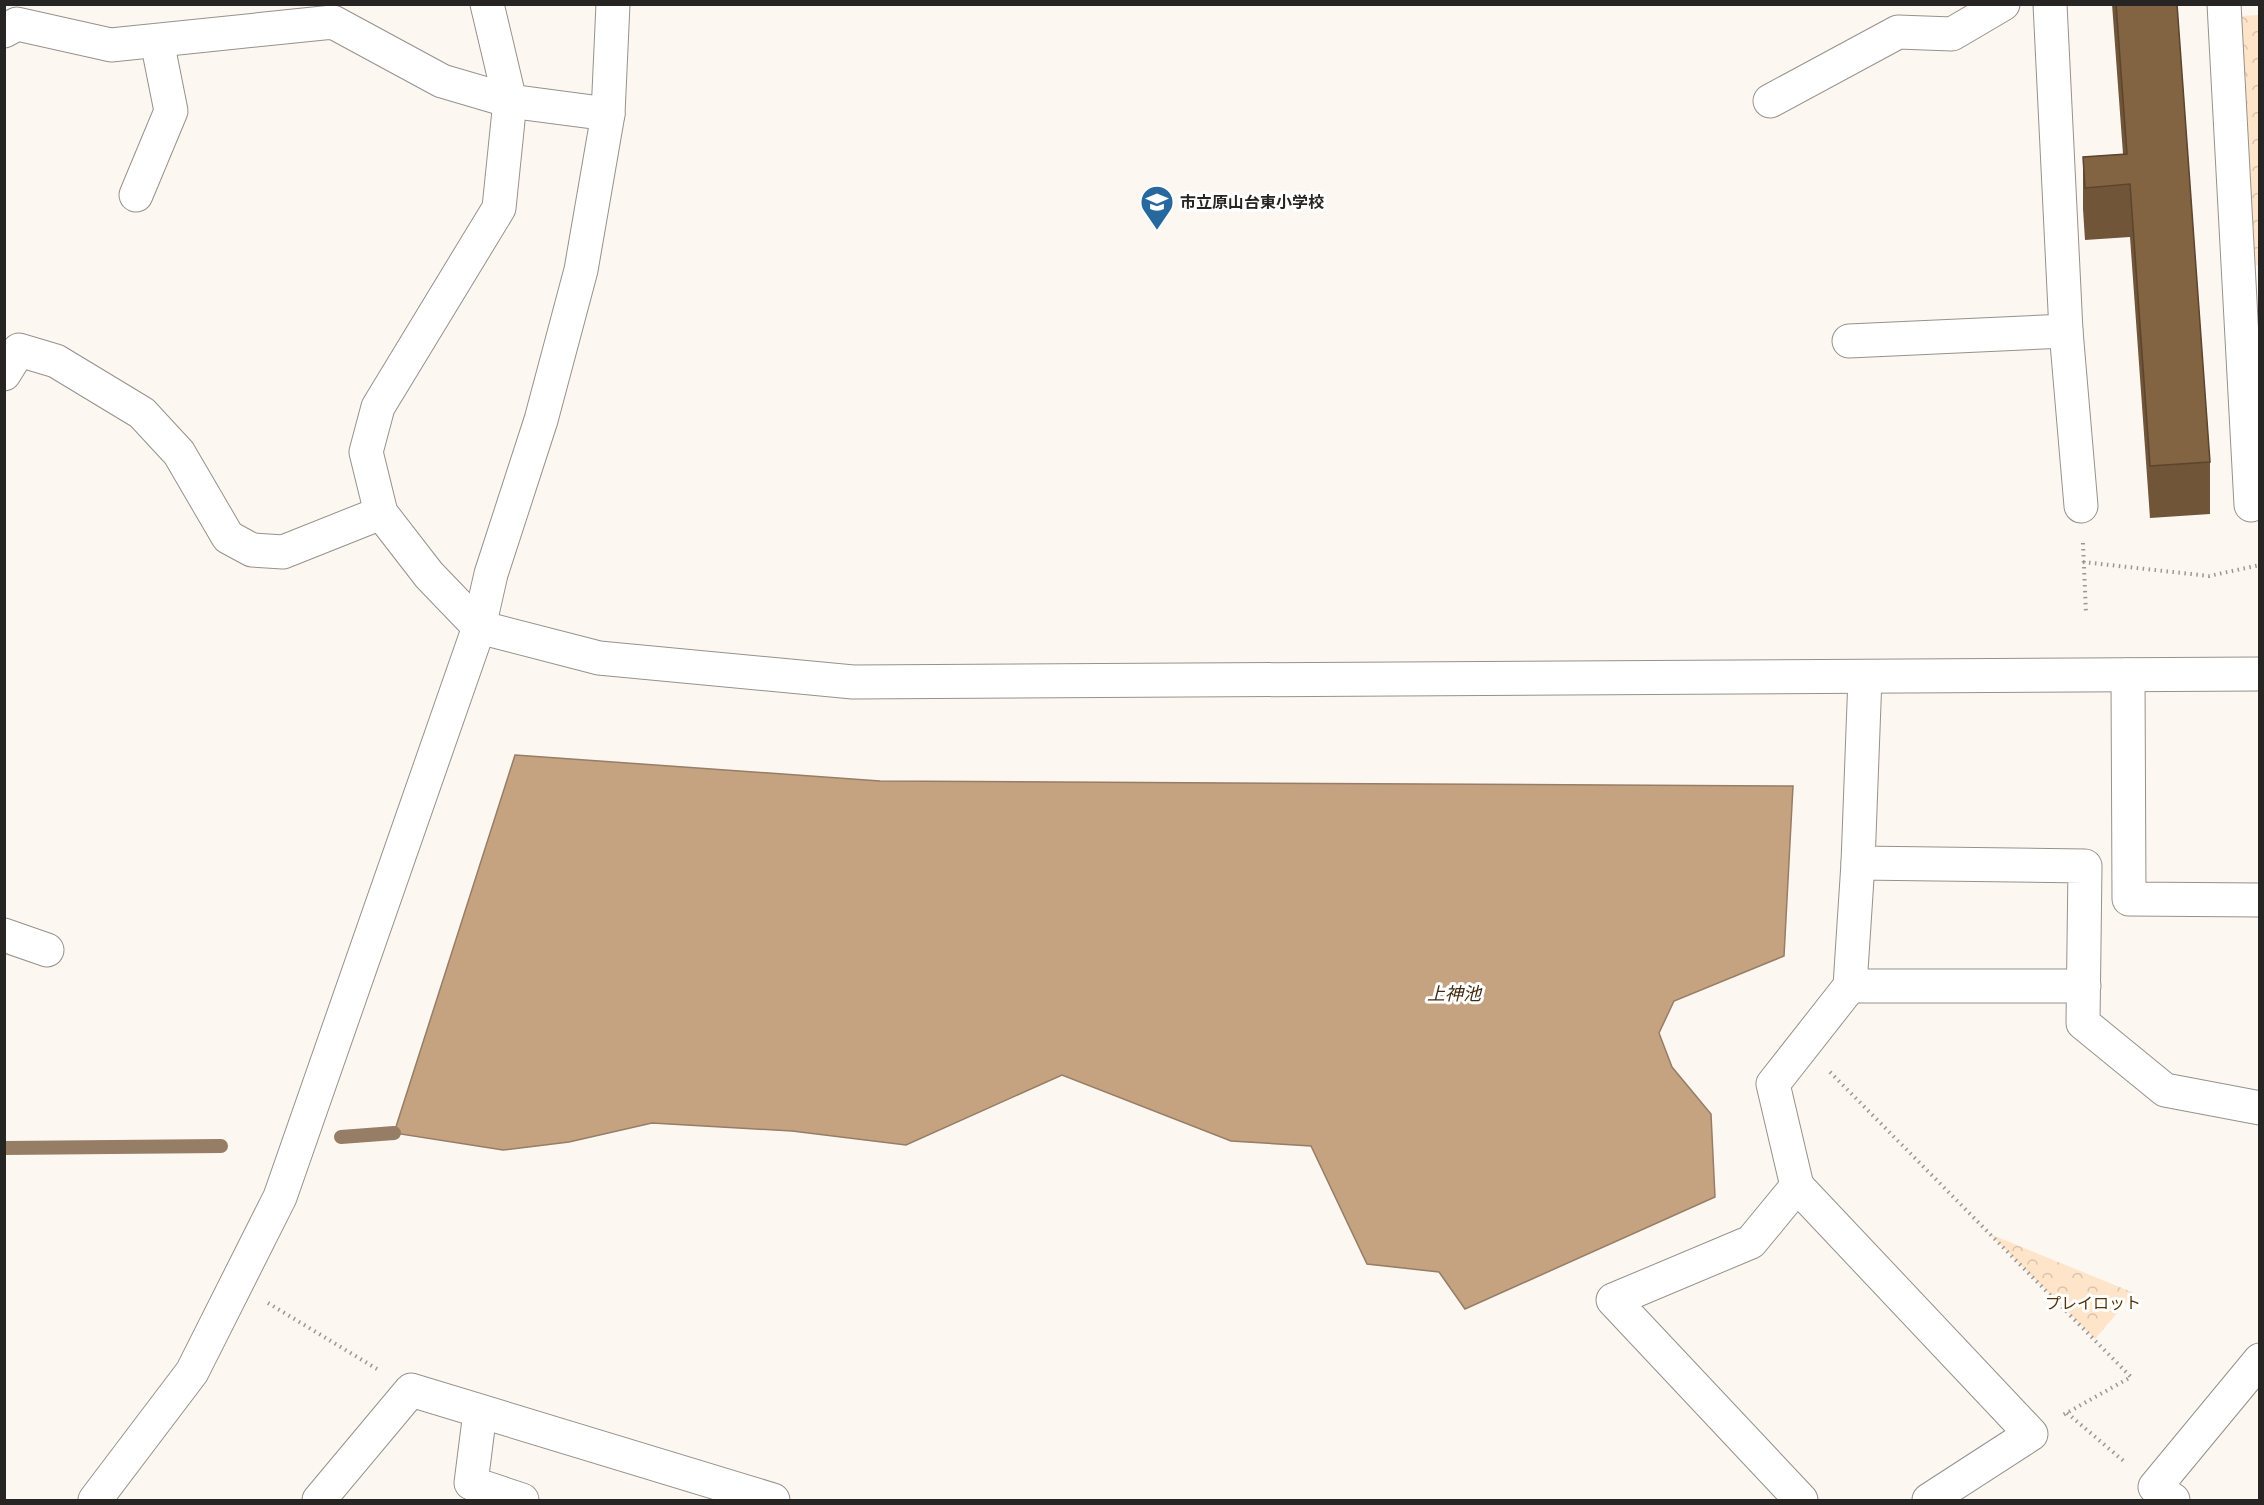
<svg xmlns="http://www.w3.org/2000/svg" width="2264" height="1505" font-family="'Asap Condensed','Noto Sans JP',sans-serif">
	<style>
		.forest { fill: url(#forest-crowns) }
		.water { fill: #c5a381; stroke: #967d65; stroke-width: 1.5 }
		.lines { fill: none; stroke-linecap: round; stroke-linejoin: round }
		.stream { stroke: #967d65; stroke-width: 14 }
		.minor-casing { stroke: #96918c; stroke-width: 35 }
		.path { stroke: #9c9794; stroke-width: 4; stroke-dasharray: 1.5 4.5; stroke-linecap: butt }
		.minor { stroke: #fff; stroke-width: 33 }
		.wall { fill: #705539 }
		.building { fill: #826342; stroke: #5b452e; stroke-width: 1.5 }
		.labels { text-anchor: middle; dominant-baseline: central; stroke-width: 6; stroke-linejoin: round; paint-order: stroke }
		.poi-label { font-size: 16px; font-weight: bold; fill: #272523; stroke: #fff; text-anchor: start }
		.park-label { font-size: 16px; fill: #553307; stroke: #fff }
		.water-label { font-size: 18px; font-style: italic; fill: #432b0e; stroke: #fff }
	</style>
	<defs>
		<pattern id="forest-crowns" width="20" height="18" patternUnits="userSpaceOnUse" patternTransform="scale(1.5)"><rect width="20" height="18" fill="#fee4c9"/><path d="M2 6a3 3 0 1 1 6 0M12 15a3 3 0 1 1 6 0" fill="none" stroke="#dac3ac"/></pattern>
	</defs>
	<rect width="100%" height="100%" fill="#fdf7f2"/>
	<g class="forest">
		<path d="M2259,15V265L2237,268L2224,17Z"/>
		<path d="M1990,1234L2134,1293L2095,1339Z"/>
	</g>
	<path class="water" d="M515,755L880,781L1793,786L1784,956L1674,1001L1659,1033L1672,1067L1711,1114L1715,1197L1465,1309L1439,1272L1367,1264L1311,1146L1231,1141L1062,1075L906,1145L792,1131L652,1123L569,1142L503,1150L394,1133Z"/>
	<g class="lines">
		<g class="stream">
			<path d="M341,1137L394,1133"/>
			<path d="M4,1148L221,1146"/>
		</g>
		<g class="minor-casing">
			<g id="minor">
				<path d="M487,4L510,101L499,208L378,407L366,452L381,513L429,575L479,627L599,658L853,682L2260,674"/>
				<path d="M2050,4L2066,331L2081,506"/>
				<path d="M2224,4L2251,505"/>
				<path d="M4,31L17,24L111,45L333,22L442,81L510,101L608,114"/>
				<path d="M1770,101L1898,32L1952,34L2003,4"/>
				<path d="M136,195L171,111L157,41"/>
				<path d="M1849,341L2066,331"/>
				<path d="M4,374L19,350L56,361L142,413L179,453L228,537L252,550L283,552L381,513"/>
				<path d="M2128,675L2129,899L2260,900"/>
				<path d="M1858,863L1865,677"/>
				<path d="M4,935L47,950"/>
				<path d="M2084,986H1850L1858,863L2085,866L2083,1023L2165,1090L2260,1108"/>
				<path d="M1797,1186L1773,1084L1850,986"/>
				<path d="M480,1412L471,1483L522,1500"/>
				<path d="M95,1500L192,1372L280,1197L479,627L491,574L541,420L581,270L608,114L613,4"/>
				<path d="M319,1500L411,1390L773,1500"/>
				<path d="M1801,1500L1613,1300L1751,1242L1797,1186L2031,1434L1929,1500"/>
				<path d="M2173,1500L2155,1487L2260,1360"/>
			</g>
		</g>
		<g class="path">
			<path d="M2083,543L2086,614"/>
			<path d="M2083,562L2209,576L2260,565"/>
			<path d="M1830,1072L2131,1377L2063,1415"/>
			<path d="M268,1303L377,1369"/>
			<path d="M2067,1413L2126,1463"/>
		</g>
		<use href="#minor" class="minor"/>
	</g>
	<path class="wall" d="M2112,4H2177L2210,462V514L2150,518L2130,237L2085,240L2083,209V157L2123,154Z"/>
	<path class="building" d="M2116,4H2177L2210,462L2150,466L2130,184L2085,188L2083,157L2127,154Z"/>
	<defs>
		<g id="school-pin" transform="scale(1.725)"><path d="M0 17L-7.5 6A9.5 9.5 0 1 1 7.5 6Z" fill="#27699e" stroke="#fff"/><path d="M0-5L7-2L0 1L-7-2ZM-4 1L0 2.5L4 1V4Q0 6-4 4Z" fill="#fff"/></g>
	</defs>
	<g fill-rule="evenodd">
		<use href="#school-pin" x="1157" y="202"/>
	</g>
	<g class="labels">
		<g class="poi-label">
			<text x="1180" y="202">市立原山台東小学校</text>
		</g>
		<g class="park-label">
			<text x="2093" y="1303">プレイロット</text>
		</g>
		<g class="water-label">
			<text x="1454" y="993">上神池</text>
		</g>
	</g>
	<rect width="2264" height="1505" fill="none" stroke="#272523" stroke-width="12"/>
</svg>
